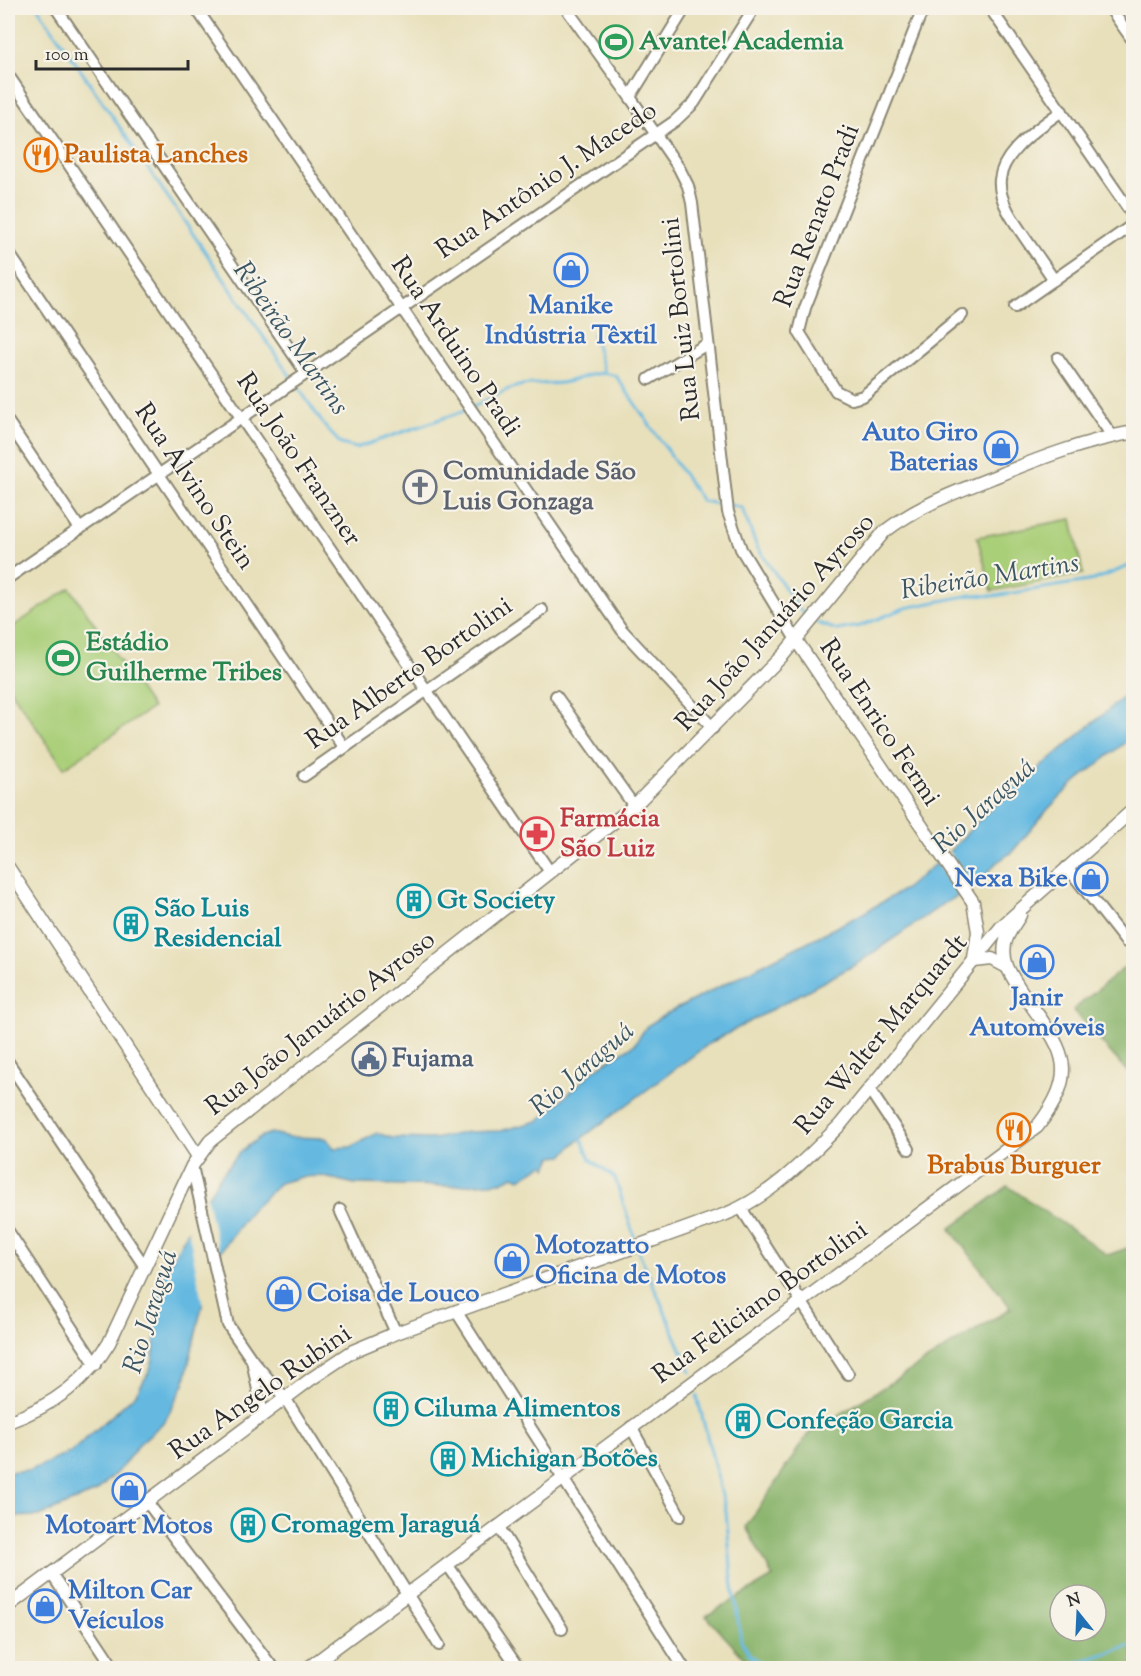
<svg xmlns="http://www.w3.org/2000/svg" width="1141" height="1676" font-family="'Sorts Mill Goudy',serif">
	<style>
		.green { fill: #aacf79; stroke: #6a7d52; stroke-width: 1.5 }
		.forest { fill: #87b269; stroke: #596e4a; stroke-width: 1.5; fill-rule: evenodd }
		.water { fill: #65b9e1; stroke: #487286; stroke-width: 1.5 }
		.pier { fill: #e8e0bb }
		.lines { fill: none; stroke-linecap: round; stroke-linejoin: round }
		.stream { stroke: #65b9e1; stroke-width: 3 }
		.minor-casing { stroke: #8a8673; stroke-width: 14 }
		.major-casing { stroke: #8a8673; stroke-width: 15 }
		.minor { stroke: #fff; stroke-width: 10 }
		.major { stroke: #fff; stroke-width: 12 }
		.labels { text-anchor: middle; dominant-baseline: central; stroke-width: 4.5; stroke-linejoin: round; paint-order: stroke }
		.leisure-label { font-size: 26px; font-weight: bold; fill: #27864d; stroke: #f7f3e8; text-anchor: start }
		.food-label { font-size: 26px; font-weight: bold; fill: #c56008; stroke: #f7f3e8; text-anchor: start }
		.street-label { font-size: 26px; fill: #2b2b2b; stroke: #f7f3e8 }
		.shop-label { font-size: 26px; font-weight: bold; fill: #366cbe; stroke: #f7f3e8 }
		.worship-label { font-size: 26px; font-weight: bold; fill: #5b616d; stroke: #f7f3e8; text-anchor: start }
		.health-label { font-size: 26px; font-weight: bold; fill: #be3a42; stroke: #f7f3e8; text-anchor: start }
		.culture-label { font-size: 26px; font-weight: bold; fill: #0d838f; stroke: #f7f3e8; text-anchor: start }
		.service-label { font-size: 26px; font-weight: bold; fill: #4e5e75; stroke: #f7f3e8; text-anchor: start }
		.water-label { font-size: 27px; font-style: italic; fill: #3c5662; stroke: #f7f3e8 }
	</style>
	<rect width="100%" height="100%" fill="#f7f3e8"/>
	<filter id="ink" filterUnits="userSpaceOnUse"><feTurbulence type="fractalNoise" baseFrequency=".0167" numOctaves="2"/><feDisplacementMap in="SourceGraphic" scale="12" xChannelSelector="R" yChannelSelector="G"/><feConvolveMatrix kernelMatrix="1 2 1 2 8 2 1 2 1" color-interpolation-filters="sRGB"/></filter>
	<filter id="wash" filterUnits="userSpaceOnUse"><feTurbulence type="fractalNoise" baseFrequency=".008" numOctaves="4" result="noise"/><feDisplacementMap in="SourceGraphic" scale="24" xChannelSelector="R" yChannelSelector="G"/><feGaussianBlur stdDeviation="1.35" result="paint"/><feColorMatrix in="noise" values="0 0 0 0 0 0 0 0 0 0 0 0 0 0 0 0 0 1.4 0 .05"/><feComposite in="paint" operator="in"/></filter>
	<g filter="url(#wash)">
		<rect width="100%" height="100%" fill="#e8e0bb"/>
		<g class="green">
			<path d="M1072,519L1083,574L992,591L977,537Z"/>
			<path d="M70,588L152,708L64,768L8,686V630Z"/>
		</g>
		<g class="forest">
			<path d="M1133,960V1078L1073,1010Z"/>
			<path d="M1008,1186L1108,1255L1133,1246V1668H753L706,1616L773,1577L746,1527L808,1434L1011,1308L950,1229ZM1060,1595H1096V1631H1060Z"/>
		</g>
		<path class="water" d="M1133,689V736L1073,784L1049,808L1012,852L996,863L975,887L945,903L858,963L710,1043L574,1144L563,1156L552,1157L547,1168L544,1164L520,1179L514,1176L501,1182L450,1186L355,1184L320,1176L301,1177L280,1183L250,1211L218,1255L205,1293L184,1384L165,1421L139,1444L121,1468L96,1492L39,1516L8,1517V1472L31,1470L71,1452L136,1394L149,1372L153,1359L161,1278L218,1179L239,1153L260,1137L271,1133L288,1137L326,1138L334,1148L351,1147L377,1133L392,1138L434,1139L468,1132L500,1131L538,1121L598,1067L634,1045L647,1026L666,1014L860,915L905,889L946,855L984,815Z"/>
		<g class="pier">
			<path d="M947,849L975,890L961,898L935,860Z"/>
			<path d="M206,1194L220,1257L204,1312L188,1228Z"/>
		</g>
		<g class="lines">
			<g class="stream">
				<path d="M38,8L326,428L341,444L356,448L467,410"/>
				<path d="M593,334L604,373"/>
				<path d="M473,407C490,399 509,386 529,384C541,383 554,385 566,382C583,378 599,369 616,376L702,501L723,505"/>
				<path d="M730,505L742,508L757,547L801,611L810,618"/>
				<path d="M815,622L837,630L860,626L905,608L971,595L994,596L1094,580L1134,564"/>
				<path d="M580,1135L590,1159L615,1178L634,1236"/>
				<path d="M638,1250L691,1372"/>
				<path d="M697,1396L726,1511L732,1579L741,1641L749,1654L766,1668"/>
				<path d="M1047,1668L1078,1662L1134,1645"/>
			</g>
		</g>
	</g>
	<g filter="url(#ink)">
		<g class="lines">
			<g class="minor-casing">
				<g id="minor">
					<path d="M56,8L306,373"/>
					<path d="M196,8L622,630L713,728"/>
					<path d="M566,8L630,97"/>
					<path d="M685,8L630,97L679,168L688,186L692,203L728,512L741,549L796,640"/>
					<path d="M928,8L920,16L805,308L799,332L836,391L852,399L863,396L962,315"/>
					<path d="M990,8L1134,217"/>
					<path d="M1110,8L1134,42"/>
					<path d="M8,75L550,872"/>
					<path d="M8,252L344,747"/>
					<path d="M1054,280C999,196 963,179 1062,111"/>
					<path d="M1015,307L1134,224"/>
					<path d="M1058,358L1112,436"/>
					<path d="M649,379L707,344"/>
					<path d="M8,422L80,529"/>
					<path d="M8,578L675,121L694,103L754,8"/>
					<path d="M556,696L634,806"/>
					<path d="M304,776L542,610"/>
					<path d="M1067,867L1126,942"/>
					<path d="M8,1062L145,1267"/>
					<path d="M869,1089L909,1149"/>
					<path d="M192,1166L228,1325L252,1360L285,1398L439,1645"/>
					<path d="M741,1208L848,1374"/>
					<path d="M340,1210L396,1333"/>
					<path d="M8,1231L96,1365"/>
					<path d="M456,1311L684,1668"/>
					<path d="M252,1360L263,1415"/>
					<path d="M631,1427L680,1516"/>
					<path d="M147,1502L273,1668"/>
					<path d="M498,1526L562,1629"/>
					<path d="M447,1564L515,1663"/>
					<path d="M51,1573L114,1668"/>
				</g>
			</g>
			<g class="major-casing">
				<g id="major">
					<path d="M796,640L973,902L978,932L974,959"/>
					<path d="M8,867L197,1155"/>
					<path d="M974,961L992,959L1005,966"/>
					<path d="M8,1422C50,1407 86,1382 109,1343L192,1166L210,1141L634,806L784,654L884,532C918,506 955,492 994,477C1040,458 1085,441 1134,432"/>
					<path d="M8,1606L311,1379L353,1351L396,1333L726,1214C771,1196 806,1159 840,1125L1002,926L1134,809"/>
					<path d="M308,1668L1037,1127C1087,1063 1056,1044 1018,986C1009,972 1002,961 1005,944C1007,933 1015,924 1020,915"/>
				</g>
			</g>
			<use href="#minor" class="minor"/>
			<use href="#major" class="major"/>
		</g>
	</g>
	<defs>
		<g id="stadium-ring" transform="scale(1.725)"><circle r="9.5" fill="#f7f3e8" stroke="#2e9e5b" stroke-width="1.5"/><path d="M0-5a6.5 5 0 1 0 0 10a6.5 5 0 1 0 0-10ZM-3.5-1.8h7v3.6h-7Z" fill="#2e9e5b"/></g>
		<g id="restaurant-ring" transform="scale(1.725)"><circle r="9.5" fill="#f7f3e8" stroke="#e8710a" stroke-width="1.5"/><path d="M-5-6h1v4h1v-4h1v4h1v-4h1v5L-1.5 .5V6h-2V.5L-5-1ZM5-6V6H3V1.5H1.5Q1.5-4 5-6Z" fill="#e8710a"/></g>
		<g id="shop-ring" transform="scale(1.725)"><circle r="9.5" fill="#f7f3e8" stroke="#3f7fe0" stroke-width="1.5"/><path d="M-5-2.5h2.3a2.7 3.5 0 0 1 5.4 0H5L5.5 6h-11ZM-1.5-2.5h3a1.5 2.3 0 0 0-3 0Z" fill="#3f7fe0"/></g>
		<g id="church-ring" transform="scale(1.725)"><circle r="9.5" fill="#f7f3e8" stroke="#6b7280" stroke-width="1.5"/><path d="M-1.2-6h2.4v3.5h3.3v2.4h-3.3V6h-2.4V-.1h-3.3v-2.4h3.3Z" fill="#6b7280"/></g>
		<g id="pharmacy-ring" transform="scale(1.725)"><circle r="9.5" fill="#f7f3e8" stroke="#e0444e" stroke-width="1.5"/><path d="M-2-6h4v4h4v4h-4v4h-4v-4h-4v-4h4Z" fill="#e0444e"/></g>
		<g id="building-ring" transform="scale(1.725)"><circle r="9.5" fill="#f7f3e8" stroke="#0f9aa8" stroke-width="1.5"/><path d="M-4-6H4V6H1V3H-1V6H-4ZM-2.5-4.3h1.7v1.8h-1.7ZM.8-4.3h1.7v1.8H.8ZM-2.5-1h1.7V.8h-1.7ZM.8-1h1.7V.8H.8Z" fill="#0f9aa8"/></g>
		<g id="civic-ring" transform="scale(1.725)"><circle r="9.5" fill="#f7f3e8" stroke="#5c6f8a" stroke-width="1.5"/><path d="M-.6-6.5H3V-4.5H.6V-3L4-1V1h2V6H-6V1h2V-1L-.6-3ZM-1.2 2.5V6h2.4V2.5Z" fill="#5c6f8a"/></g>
	</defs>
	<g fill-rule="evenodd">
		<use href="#stadium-ring" x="616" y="42"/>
		<use href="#restaurant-ring" x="41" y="155"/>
		<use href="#shop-ring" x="571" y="270"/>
		<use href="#shop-ring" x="1001" y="448"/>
		<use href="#church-ring" x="420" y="487"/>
		<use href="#stadium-ring" x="63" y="658"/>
		<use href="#pharmacy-ring" x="537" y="834"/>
		<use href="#shop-ring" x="1091" y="879"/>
		<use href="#building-ring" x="414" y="901"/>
		<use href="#building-ring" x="131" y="924"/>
		<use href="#shop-ring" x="1037" y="962"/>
		<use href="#civic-ring" x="369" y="1059"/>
		<use href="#restaurant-ring" x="1014" y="1130"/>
		<use href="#shop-ring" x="512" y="1261"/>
		<use href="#shop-ring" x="284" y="1294"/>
		<use href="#building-ring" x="391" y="1409"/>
		<use href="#building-ring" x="743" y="1421"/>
		<use href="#building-ring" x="448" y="1459"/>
		<use href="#shop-ring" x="129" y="1490"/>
		<use href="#building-ring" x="248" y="1525"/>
		<use href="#shop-ring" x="45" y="1606"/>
	</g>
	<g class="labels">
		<g class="leisure-label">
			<text x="639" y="42">Avante! Academia</text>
			<text x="86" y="643">Estádio<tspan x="86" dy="30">Guilherme Tribes</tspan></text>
		</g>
		<g class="food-label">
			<text x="64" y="155">Paulista Lanches</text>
			<text x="1014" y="1166" text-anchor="middle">Brabus Burguer</text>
		</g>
		<g class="street-label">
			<text transform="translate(547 181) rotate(-34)">Rua Antônio J. Macedo</text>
			<text transform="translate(818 216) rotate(-69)">Rua Renato Pradi</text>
			<text transform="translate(682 319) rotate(-96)">Rua Luiz Bortolini</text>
			<text transform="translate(455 347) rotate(56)">Rua Arduino Pradi</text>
			<text transform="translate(298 460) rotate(56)">Rua João Franzner</text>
			<text transform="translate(194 487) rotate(56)">Rua Alvino Stein</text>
			<text transform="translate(776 623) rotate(-48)">Rua João Januário Ayroso</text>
			<text transform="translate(410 674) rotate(-35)">Rua Alberto Bortolini</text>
			<text transform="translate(879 723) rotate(56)">Rua Enrico Fermi</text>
			<text transform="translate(321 1024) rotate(-38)">Rua João Januário Ayroso</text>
			<text transform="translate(882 1035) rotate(-50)">Rua Walter Marquardt</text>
			<text transform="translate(761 1303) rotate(-36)">Rua Feliciano Bortolini</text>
			<text transform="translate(261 1393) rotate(-35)">Rua Angelo Rubini</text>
		</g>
		<g class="shop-label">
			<text x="571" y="306">Manike<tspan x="571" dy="30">Indústria Têxtil</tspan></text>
			<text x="978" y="433" text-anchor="end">Auto Giro<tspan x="978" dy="30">Baterias</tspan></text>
			<text x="1068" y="879" text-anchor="end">Nexa Bike</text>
			<text x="1037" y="998">Janir<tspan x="1037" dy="30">Automóveis</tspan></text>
			<text x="535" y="1246" text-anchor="start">Motozatto<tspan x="535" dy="30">Oficina de Motos</tspan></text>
			<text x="307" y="1294" text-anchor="start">Coisa de Louco</text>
			<text x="129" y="1526">Motoart Motos</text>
			<text x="68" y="1591" text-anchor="start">Milton Car<tspan x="68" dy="30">Veículos</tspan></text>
		</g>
		<g class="worship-label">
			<text x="443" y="472">Comunidade São<tspan x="443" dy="30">Luis Gonzaga</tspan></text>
		</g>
		<g class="health-label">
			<text x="560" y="819">Farmácia<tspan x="560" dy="30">São Luiz</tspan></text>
		</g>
		<g class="culture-label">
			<text x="437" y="901">Gt Society</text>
			<text x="154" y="909">São Luis<tspan x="154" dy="30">Residencial</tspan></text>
			<text x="414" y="1409">Ciluma Alimentos</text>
			<text x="766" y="1421">Confeção Garcia</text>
			<text x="471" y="1459">Michigan Botões</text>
			<text x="271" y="1525">Cromagem Jaraguá</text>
		</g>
		<g class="service-label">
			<text x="392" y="1059">Fujama</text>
		</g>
		<g class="water-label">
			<text transform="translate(290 339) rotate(55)">Ribeirão Martins</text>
			<text transform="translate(990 578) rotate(-9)">Ribeirão Martins</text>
			<text transform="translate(985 807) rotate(-42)">Rio Jaraguá</text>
			<text transform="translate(583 1070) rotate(-41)">Rio Jaraguá</text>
			<text transform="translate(152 1312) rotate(-73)">Rio Jaraguá</text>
		</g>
	</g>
	<rect width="1141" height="1676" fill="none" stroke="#f7f3e8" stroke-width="30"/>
	<g transform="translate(1078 1613) rotate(342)"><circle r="28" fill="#f7f3e8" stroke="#a5a39c" stroke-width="1.5"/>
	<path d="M0-4.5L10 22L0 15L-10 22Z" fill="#1f6fb2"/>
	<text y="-9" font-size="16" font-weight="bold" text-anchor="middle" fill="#2b2b2b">N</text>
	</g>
	<path d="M36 60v9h152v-9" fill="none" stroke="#2b2b2b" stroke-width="3"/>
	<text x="45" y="60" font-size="18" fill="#2b2b2b" stroke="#f7f3e8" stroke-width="4.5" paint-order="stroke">100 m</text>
</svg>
